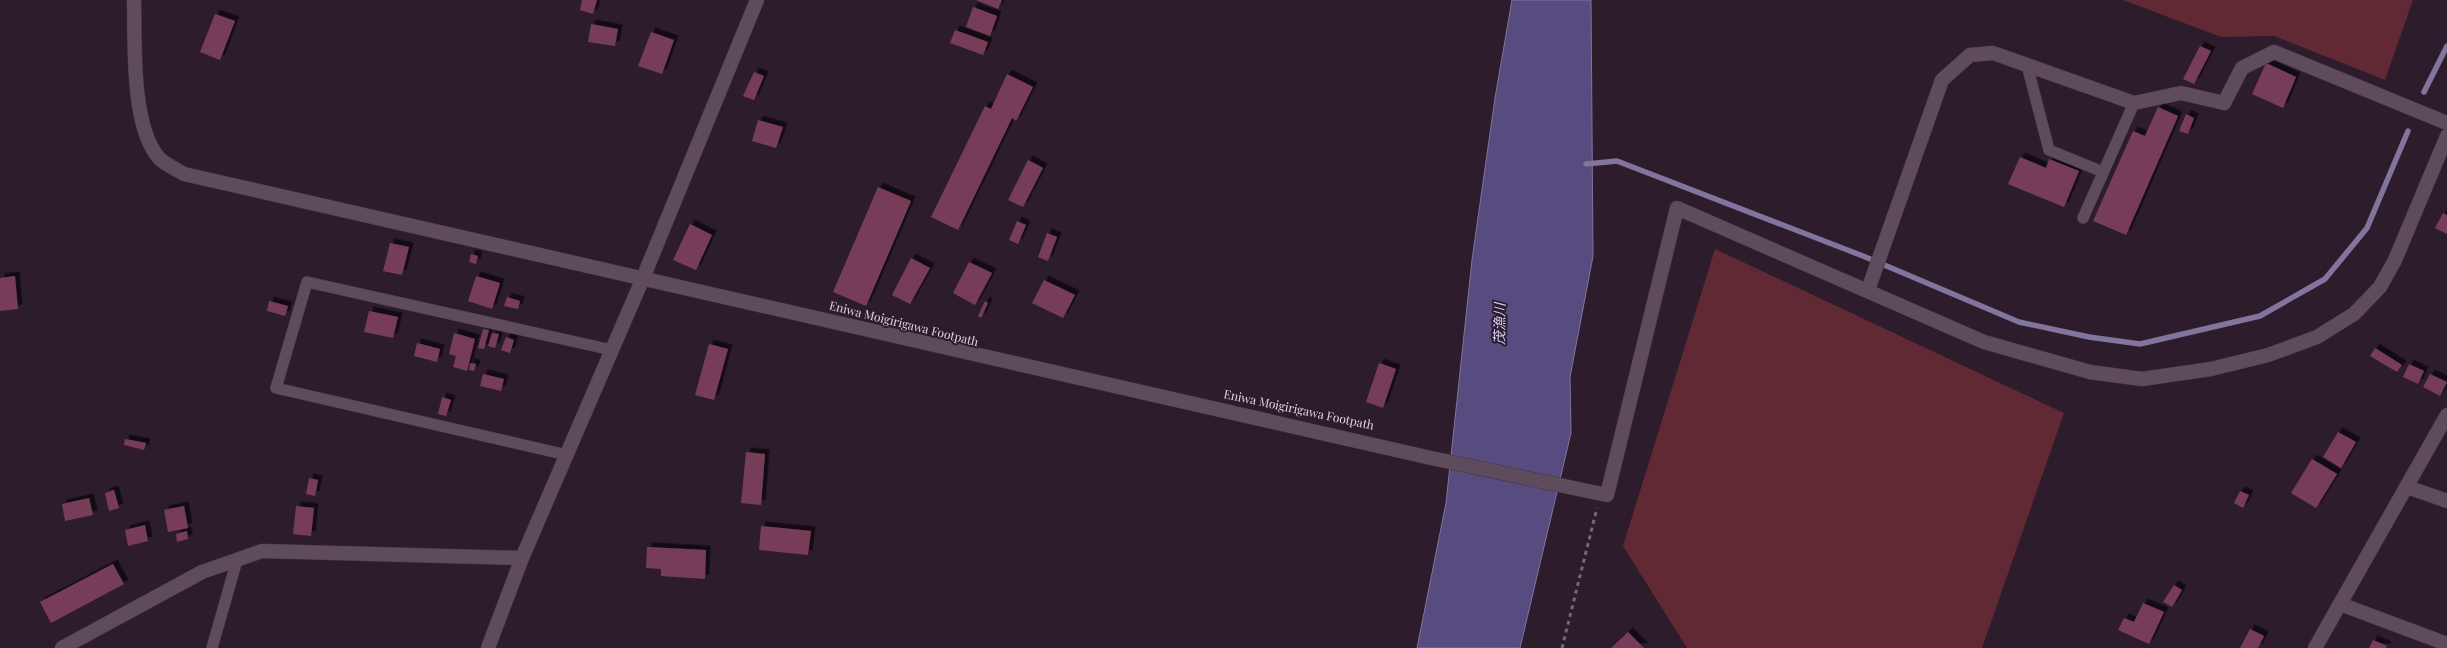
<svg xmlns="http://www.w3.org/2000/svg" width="2447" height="648" font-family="'Playfair Display','Noto Sans JP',serif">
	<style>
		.green { fill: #602933 }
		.water { fill: #574b80; stroke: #81759d }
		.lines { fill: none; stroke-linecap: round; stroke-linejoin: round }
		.stream { stroke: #81759d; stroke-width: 5.5 }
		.building { fill: #773e59; filter: url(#shadow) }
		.service-casing { stroke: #463844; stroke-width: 12 }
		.minor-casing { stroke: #463844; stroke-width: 15 }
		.tertiary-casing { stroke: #463844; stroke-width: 15 }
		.path { stroke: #776875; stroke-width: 3; stroke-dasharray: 4 4; stroke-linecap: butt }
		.service { stroke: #5e4b5b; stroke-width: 11 }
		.minor { stroke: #5e4b5b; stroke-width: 14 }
		.tertiary { stroke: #5e4b5b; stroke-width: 14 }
		.labels { text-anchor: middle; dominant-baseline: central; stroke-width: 4; stroke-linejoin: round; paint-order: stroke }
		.street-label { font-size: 12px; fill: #e2d6e0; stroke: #2d1c2b }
		.water-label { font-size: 14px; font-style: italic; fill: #d5ccff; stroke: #2d1c2b }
	</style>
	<defs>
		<filter id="shadow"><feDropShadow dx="4.5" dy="-4.5" stdDeviation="0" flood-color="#0009"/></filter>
	</defs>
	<rect width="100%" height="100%" fill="#2d1c2b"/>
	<g class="green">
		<path d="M2123,0H2413L2385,80L2274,36L2221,37Z"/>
		<path d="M1715,249L2064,413L1982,648H1687L1623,546Z"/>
	</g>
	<path class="water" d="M1512,0H1591L1593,256L1570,377L1571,433L1520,648H1417L1446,503L1472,260L1495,98Z"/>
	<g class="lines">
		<g class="stream">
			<path d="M2424,92L2447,46"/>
			<path d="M1586,164L1617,161L1863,256L2019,322L2089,337L2140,344L2260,316L2325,279L2367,228L2408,131"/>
		</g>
	</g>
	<g class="building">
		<path d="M582,0H597L593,14L580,10Z"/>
		<path d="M976,0H1002L998,9Z"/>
		<path d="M973,7L997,16L990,36L966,27Z"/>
		<path d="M215,14L235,21L220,60L200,52Z"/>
		<path d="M591,24L618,29L615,46L588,42Z"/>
		<path d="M955,30L988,42L983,55L950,43Z"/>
		<path d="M651,32L674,40L662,74L638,66Z"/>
		<path d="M2200,46L2211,51L2194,84L2183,79Z"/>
		<path d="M2266,63L2296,77L2283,108L2252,94Z"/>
		<path d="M754,72L764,76L754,100L743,96Z"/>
		<path d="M1007,74L1033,87L1016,121L1012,118L958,230L931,217L985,106L991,109Z"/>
		<path d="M2158,107L2178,116L2126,235L2093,221L2133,131L2145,136Z"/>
		<path d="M2186,114L2194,118L2188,134L2179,131Z"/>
		<path d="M758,120L783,127L776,148L752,141Z"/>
		<path d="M2020,157L2046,168L2049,159L2079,171L2064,207L2008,184Z"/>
		<path d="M1028,160L1043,168L1023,207L1008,200Z"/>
		<path d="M878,187L911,201L866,306L833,292Z"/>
		<path d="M2443,213L2447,215V234L2435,228Z"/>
		<path d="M1017,221L1026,225L1018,244L1009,240Z"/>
		<path d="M690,224L712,235L696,270L673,260Z"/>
		<path d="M1047,233L1057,237L1048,261L1038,257Z"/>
		<path d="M390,243L409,247L402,275L383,271Z"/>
		<path d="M471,254L478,256L476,264L469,262Z"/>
		<path d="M911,258L930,268L910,304L892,295Z"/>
		<path d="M969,262L992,273L975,305L953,293Z"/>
		<path d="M15,276L18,309L0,311V278Z"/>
		<path d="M476,276L500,283L492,309L468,301Z"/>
		<path d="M1044,280L1075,295L1063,318L1032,303Z"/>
		<path d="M507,297L520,301L518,309L504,306Z"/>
		<path d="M269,301L288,306L285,316L267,311Z"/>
		<path d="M985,301L988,303L981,318L978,316Z"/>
		<path d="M369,311L398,317L393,338L364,332Z"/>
		<path d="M483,329L489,330L484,349L478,348Z"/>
		<path d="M454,333L475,339L467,371L453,367L456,356L449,354Z"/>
		<path d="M492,333L499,334L495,348L488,346Z"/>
		<path d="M506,337L514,340L510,353L501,350Z"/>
		<path d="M417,343L440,349L437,362L414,356Z"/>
		<path d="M709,344L728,349L714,400L695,395Z"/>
		<path d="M2375,348L2402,365L2397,372L2370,356Z"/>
		<path d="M470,363L476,364L474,371L469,370Z"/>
		<path d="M1379,363L1396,369L1383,408L1366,402Z"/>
		<path d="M2409,364L2424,371L2418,384L2403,377Z"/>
		<path d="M483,374L504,379L501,391L480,386Z"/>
		<path d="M2430,374L2447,382L2440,396L2423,387Z"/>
		<path d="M442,397L451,400L446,416L438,414Z"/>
		<path d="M2338,432L2356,442L2341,468L2323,457Z"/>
		<path d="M125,439L146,443L144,450L124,445Z"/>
		<path d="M746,452L765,454L761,505L741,503Z"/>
		<path d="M2312,459L2337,474L2316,508L2291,493Z"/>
		<path d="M309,478L318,480L315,496L306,494Z"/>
		<path d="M114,490L119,508L109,511L105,493Z"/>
		<path d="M2240,491L2249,495L2243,508L2234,503Z"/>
		<path d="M89,498L93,515L65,521L62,504Z"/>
		<path d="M184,506L188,528L168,532L164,510Z"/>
		<path d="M296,506L314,508L311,536L293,534Z"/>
		<path d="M145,525L148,541L128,546L125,530Z"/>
		<path d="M761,526L811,531L808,555L759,550Z"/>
		<path d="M187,531L188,539L177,542L176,534Z"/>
		<path d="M647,547L706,550L705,579L661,576V569L646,568Z"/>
		<path d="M113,564L124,584L51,623L40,602Z"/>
		<path d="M2174,585L2182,590L2172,607L2163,602Z"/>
		<path d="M2143,603L2164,612L2149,644L2118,630L2124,618L2134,622Z"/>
		<path d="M2250,629L2264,636L2258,648H2240Z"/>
		<path d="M1628,632L1644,648H1611Z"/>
		<path d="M2373,640L2387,646L2386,648H2369Z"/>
	</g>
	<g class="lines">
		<g class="service-casing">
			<g id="service">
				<path d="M2027,65L2049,150L2103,172"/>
				<path d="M2083,218L2134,103"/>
				<path d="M567,455L276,388L307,282L612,350"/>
				<path d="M212,648L237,560"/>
			</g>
		</g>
		<g class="minor-casing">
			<g id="minor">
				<path d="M134,0C135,42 131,124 158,157C164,164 176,169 184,174L1431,458L1607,495L1677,208L1984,342L2090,372L2142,379L2211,369L2268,355L2317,337L2354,314L2380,287L2395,260L2447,136"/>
				<path d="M1868,290L1942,80L1970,55L1993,53L2134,103L2181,93L2224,103L2242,68L2274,52L2447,123"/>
				<path d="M2407,487L2447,501"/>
				<path d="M2340,604L2447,644"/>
				<path d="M62,648L202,572L262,551L522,558"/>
				<path d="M2315,648L2447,415"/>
			</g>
		</g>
		<g class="tertiary-casing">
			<path id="tertiary" d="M488,648L522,558L643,278L757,0"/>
		</g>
		<path class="path" d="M1562,648L1597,508"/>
		<use href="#service" class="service"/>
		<use href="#minor" class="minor"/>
		<use href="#tertiary" class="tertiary"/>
	</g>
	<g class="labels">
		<g class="street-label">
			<text transform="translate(904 323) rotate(14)">Eniwa Moigirigawa Footpath</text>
			<text transform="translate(1299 409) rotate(12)">Eniwa Moigirigawa Footpath</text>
		</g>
		<g class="water-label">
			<text transform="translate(1499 324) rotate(-89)">茂漁川</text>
		</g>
	</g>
</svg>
